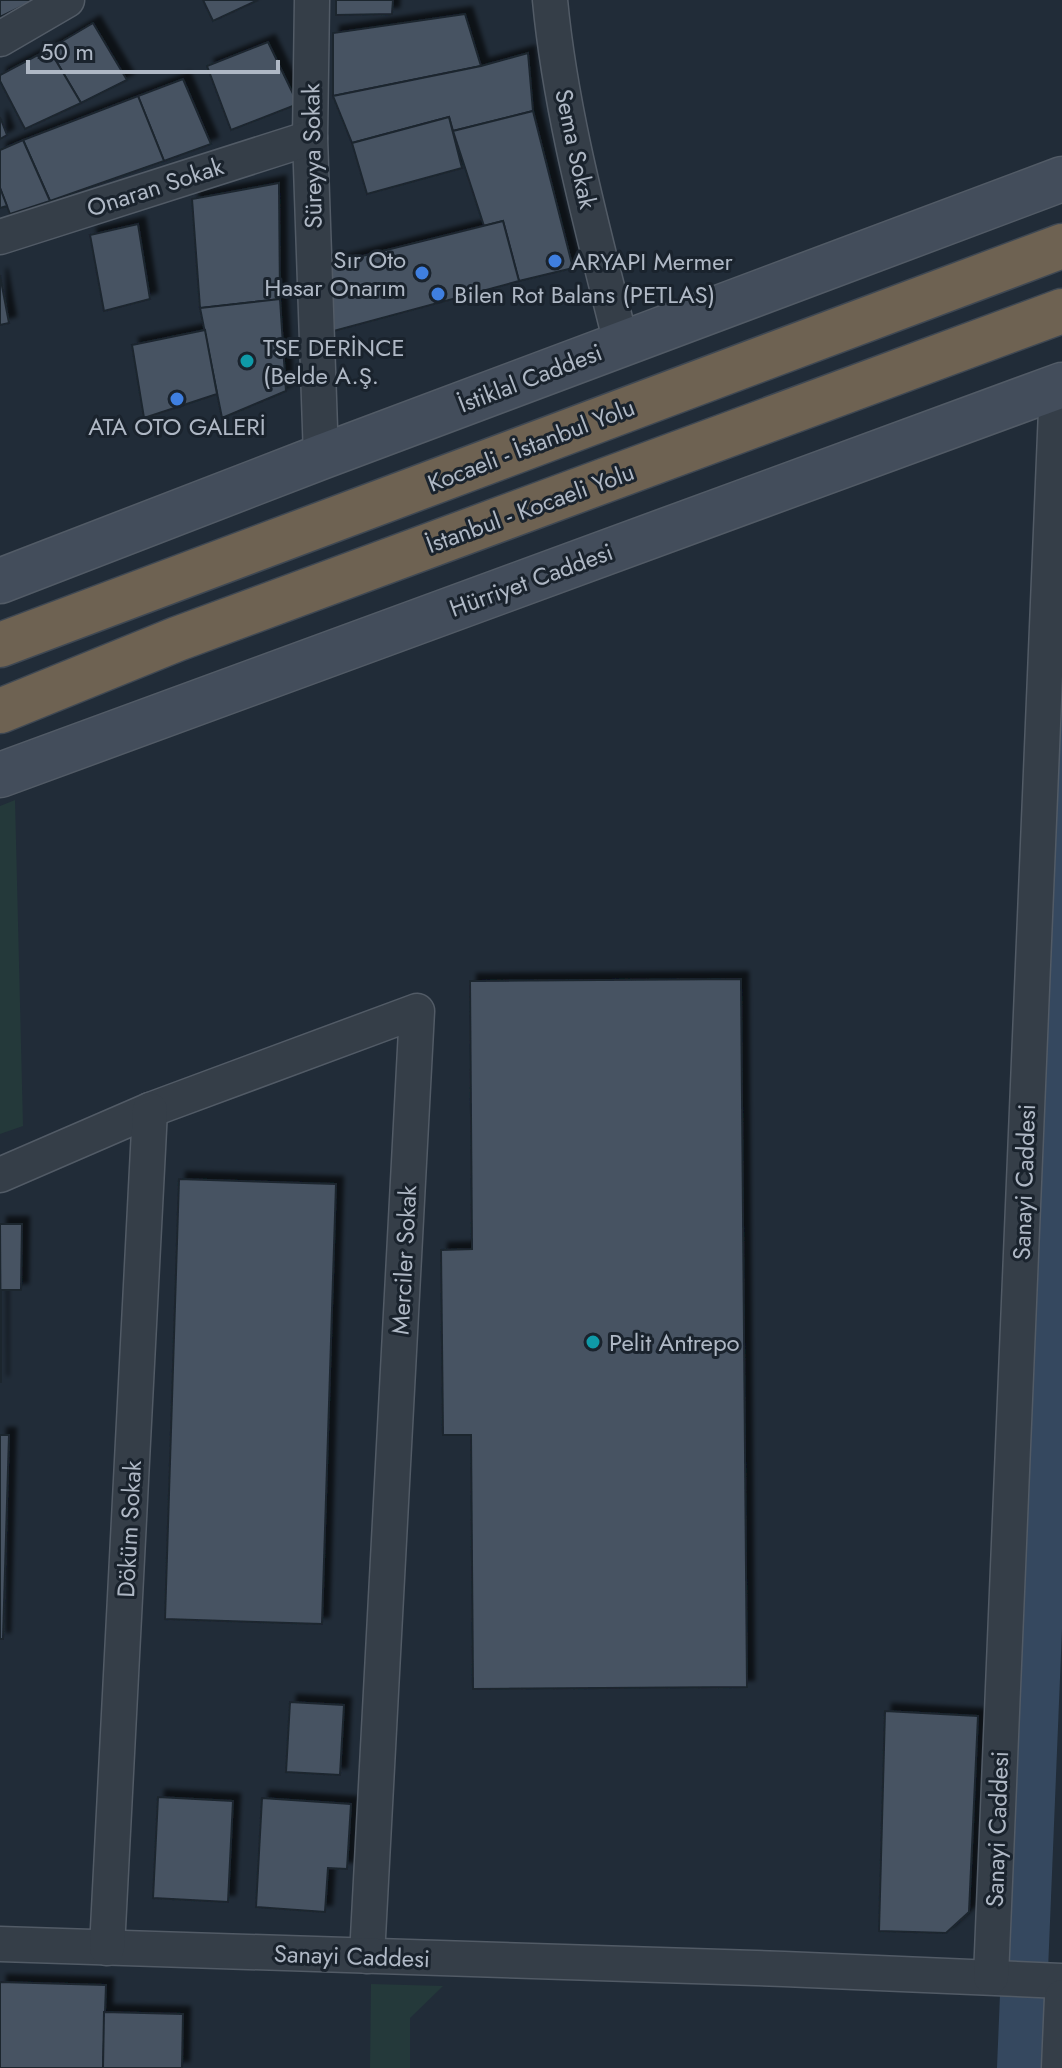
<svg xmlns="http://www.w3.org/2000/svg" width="1062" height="2068" font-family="Jost,sans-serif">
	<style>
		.green { fill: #24393a }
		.water { fill: #35485f }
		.building { fill: #475362; stroke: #1c252f; stroke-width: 2; filter: url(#shadow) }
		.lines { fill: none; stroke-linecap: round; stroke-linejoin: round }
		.street-casing { stroke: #525b66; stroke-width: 37 }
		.secondary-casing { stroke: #525b66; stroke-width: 47 }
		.highway-casing { stroke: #3f4853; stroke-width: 47 }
		.street { stroke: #353e48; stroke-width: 34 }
		.secondary { stroke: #434d5b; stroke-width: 44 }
		.highway { stroke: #6e6252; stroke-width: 44 }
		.shop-dot { fill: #3f7fe0; stroke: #1a232d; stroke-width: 3 }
		.culture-dot { fill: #0f9aa8; stroke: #1a232d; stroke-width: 3 }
		.labels { text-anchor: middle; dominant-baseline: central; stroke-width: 6; stroke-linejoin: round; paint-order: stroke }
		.street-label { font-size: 24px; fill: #afb8c5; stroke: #1a232d }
		.poi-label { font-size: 24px; fill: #afb8c5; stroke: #1a232d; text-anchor: start }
	</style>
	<defs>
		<filter id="shadow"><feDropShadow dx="7" dy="-7" stdDeviation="2" flood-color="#0009"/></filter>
	</defs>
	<rect width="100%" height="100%" fill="#212c38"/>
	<g class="green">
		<path d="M15,800L23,1126L0,1134V806Z"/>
		<path d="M371,1984L443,1986L410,2018V2068H370Z"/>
	</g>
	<path class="water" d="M1062,480V1629L1044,2068H997Z"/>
	<g class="building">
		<path d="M0,0H35L0,17Z"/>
		<path d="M203,0H258L213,21Z"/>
		<path d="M336,0H393L392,14L336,15Z"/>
		<path d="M465,14L481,66L333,96V33Z"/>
		<path d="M93,23L127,80L81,103L49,49Z"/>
		<path d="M268,42L298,104L231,130L207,66Z"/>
		<path d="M49,49L81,103L25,129L0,81V75Z"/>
		<path d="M528,53L533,111L453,131L449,117L352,143L333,96L481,66Z"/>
		<path d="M183,79L211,144L164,161L138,96Z"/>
		<path d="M138,96L164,161L50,201L23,140Z"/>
		<path d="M533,111L573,268L519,281L503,221L484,226L453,131Z"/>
		<path d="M0,117L7,135L0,139Z"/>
		<path d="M449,117L462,168L367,194L352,143Z"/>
		<path d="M23,140L50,201L10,214L0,188V150Z"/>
		<path d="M279,183L280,299L200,308L192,199Z"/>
		<path d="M0,188L7,206L0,208Z"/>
		<path d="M503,221L519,281L330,332L326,265Z"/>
		<path d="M138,224L150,299L104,311L90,235Z"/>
		<path d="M0,275L9,323L0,325Z"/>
		<path d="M280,299L286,391L222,418L200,308Z"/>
		<path d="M205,330L217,394L144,418L132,345Z"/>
		<path d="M741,979L747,1687L473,1689L471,1435H443L441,1250L472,1249L470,981Z"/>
		<path d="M179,1179L336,1184L322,1624L165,1619Z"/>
		<path d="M0,1224H22L21,1290H1V1383Z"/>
		<path d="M0,1435H9L3,1639H0Z"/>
		<path d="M290,1702L344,1705L340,1775L286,1772Z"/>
		<path d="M885,1711L978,1716L969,1912L946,1933L879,1931Z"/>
		<path d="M158,1797L233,1801L228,1902L153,1898Z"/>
		<path d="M262,1798L351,1804L347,1869L328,1868L325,1912L256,1907Z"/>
		<path d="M0,1982L106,1985L103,2068H0Z"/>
		<path d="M104,2012L183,2014L182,2068H103Z"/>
	</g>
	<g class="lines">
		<g class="street-casing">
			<g id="street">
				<path d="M312,0L310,138L321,457"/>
				<path d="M550,0C561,116 593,230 621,343"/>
				<path d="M0,39L67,0"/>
				<path d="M0,237L310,138"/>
				<path d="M0,1175L150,1110L417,1011L367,1956"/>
				<path d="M0,1944L784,1969L1062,1981"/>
				<path d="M107,1948L150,1110"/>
				<path d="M991,1977L1057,386"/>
				<path d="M1059,2068L1062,1997"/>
			</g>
		</g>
		<g class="secondary-casing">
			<g id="secondary">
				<path d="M0,581L321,457L1062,179"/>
				<path d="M0,775L1062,385"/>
			</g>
		</g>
		<g class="highway-casing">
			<g id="highway">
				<path d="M0,645L1062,246"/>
				<path d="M0,711L177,639L1062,311"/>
			</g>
		</g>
		<use href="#street" class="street"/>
		<use href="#secondary" class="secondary"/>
		<use href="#highway" class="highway"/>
	</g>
	<g class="shop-dot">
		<circle cx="555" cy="261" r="8"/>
		<circle cx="422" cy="273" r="8"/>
		<circle cx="438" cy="294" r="8"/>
		<circle cx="177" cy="399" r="8"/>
	</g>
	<g class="culture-dot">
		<circle cx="247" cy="361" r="8"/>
		<circle cx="593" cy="1342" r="8"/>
	</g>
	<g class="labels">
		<g class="street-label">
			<text transform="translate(576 149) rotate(78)">Sema Sokak</text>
			<text transform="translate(312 156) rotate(-91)">Süreyya Sokak</text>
			<text transform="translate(155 187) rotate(-18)">Onaran Sokak</text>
			<text transform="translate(530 378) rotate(-21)">İstiklal Caddesi</text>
			<text transform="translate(531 445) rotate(-21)">Kocaeli - İstanbul Yolu</text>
			<text transform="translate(530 508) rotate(-20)">İstanbul - Kocaeli Yolu</text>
			<text transform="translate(531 580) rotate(-20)">Hürriyet Caddesi</text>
			<text transform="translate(1024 1182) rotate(-88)">Sanayi Caddesi</text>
			<text transform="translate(404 1260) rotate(-87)">Merciler Sokak</text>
			<text transform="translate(129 1529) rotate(-87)">Döküm Sokak</text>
			<text transform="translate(997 1829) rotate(-88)">Sanayi Caddesi</text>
			<text transform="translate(352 1956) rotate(2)">Sanayi Caddesi</text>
		</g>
		<g class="poi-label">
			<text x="406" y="259" text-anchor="end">Sır Oto<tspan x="406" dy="28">Hasar Onarım</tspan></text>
			<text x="571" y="261">ARYAPI Mermer</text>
			<text x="454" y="294">Bilen Rot Balans (PETLAS)</text>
			<text x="263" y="347">TSE DERİNCE<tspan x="263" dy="28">(Belde A.Ş.</tspan></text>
			<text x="177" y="426" text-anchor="middle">ATA OTO GALERİ</text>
			<text x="609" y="1342">Pelit Antrepo</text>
		</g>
	</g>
	<path d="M28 60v12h250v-12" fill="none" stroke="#afb8c5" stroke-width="4"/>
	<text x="40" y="60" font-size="24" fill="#afb8c5" stroke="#1a232d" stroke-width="6" paint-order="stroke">50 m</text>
</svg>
